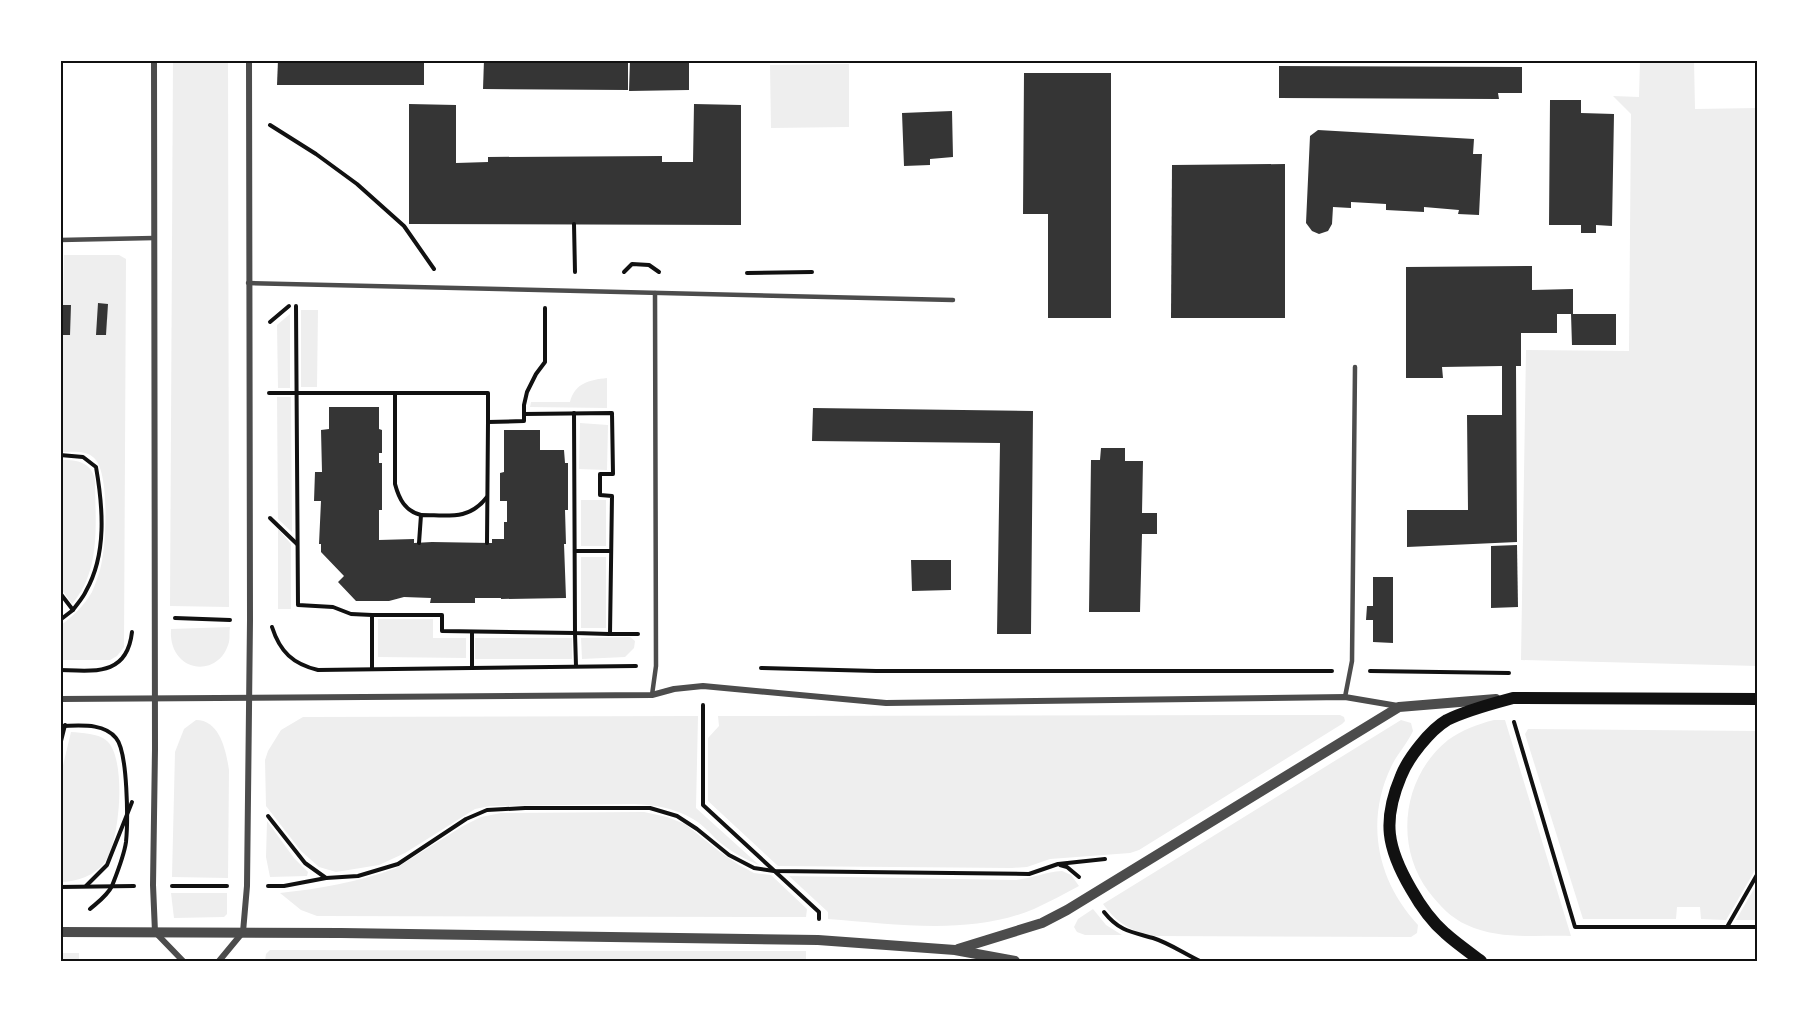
<svg xmlns="http://www.w3.org/2000/svg" width="1818" height="1021" font-family="Helvetica,sans-serif">
	<style>
		.green { fill: #eee }
		.building { fill: #353535 }
		.lines { fill: none; stroke-linecap: round; stroke-linejoin: round }
		.path { stroke: #111; stroke-width: 4 }
		.service { stroke: #4c4c4c; stroke-width: 4.5 }
		.minor { stroke: #4c4c4c; stroke-width: 6 }
		.tertiary { stroke: #4c4c4c; stroke-width: 10 }
		.secondary { stroke: #111; stroke-width: 12 }
		.neatline { fill: none; stroke: #111; stroke-width: 2 }
	</style>
	<rect width="100%" height="100%" fill="#fff"/>
	<g class="green">
		<path d="M173,60H228L229,607L170,606Z"/>
		<path d="M1640,60H1694L1695,109L1758,108V666L1521,660L1526,350L1629,351L1631,114L1613,96L1639,97Z"/>
		<path d="M849,64V127L771,128L770,65Z"/>
		<path d="M64,255H119L126,259L124,647L117,656L110,660H60V626C73,616 84,606 92,592C95,585 98,577 100,570C106,550 111,470 93,457C85,450 71,452 61,452L60,310L63,305Z"/>
		<path d="M301,310H318L317,387H301Z"/>
		<path d="M290,314V388H278L277,325Z"/>
		<path d="M607,378V408L530,407L531,402H570C575,383 589,380 607,378Z"/>
		<path d="M277,397H291L292,532L278,519Z"/>
		<path d="M580,423L608,425L607,470L579,469Z"/>
		<path d="M62,460C78,460 90,462 95,479C95,522 102,569 72,604L60,587Z"/>
		<rect x="581" y="500" width="25" height="46"/>
		<path d="M278,529L291,544V609H278Z"/>
		<rect x="581" y="557" width="25" height="71"/>
		<path d="M378,619H433V638H466V658L378,657Z"/>
		<path d="M230,627C229,632 230,637 229,642C219,680 168,673 171,629Z"/>
		<path d="M630,637L635,641L634,648L625,657L582,659L581,638Z"/>
		<rect x="475" y="638" width="97" height="21"/>
		<path d="M1340,715L1344,717L1345,721L1342,724L1139,850L1130,853L1050,859L1027,867L1012,868L778,866L708,801V738L719,726L718,716Z"/>
		<path d="M698,716L696,808L759,865C744,859 729,850 718,841C710,833 703,825 693,819C675,808 655,805 634,804L490,806L475,809L405,853L379,865L336,872L319,867L301,851L266,806L265,760L268,751L281,730L303,717Z"/>
		<path d="M196,720C220,720 226,751 229,770L228,878L172,877L175,752L184,729Z"/>
		<path d="M1401,720L1411,723L1413,731C1407,744 1397,754 1391,767C1365,822 1377,881 1418,925L1417,933L1411,937L1151,936C1129,930 1116,922 1103,904Z"/>
		<path d="M1494,720H1505L1571,936C1536,935 1499,940 1467,925C1451,918 1440,906 1429,892C1394,846 1402,777 1448,740C1462,730 1478,724 1494,720Z"/>
		<path d="M1528,729L1758,731V865L1726,920L1701,919L1700,907H1677L1676,919H1583L1525,734Z"/>
		<path d="M71,732C82,733 98,733 107,741C127,759 120,841 105,862C94,876 77,882 60,882V778Z"/>
		<path d="M644,812L667,817L685,824L720,852L739,865L754,873L771,875L807,909L806,917L317,916L301,910L280,893C318,889 359,882 396,868L463,826L481,817L501,813Z"/>
		<path d="M267,821L294,858L308,872L307,876L270,877L266,857Z"/>
		<path d="M1062,871L1071,875L1079,886C1064,894 1049,902 1034,909C969,936 896,924 828,919V912L789,876L1016,880C1032,878 1046,872 1062,871Z"/>
		<path d="M1758,882V920H1736Z"/>
		<path d="M171,893H227V914L224,917L174,918Z"/>
		<path d="M1093,909L1106,925L1122,935H1085L1077,932L1074,927L1078,919Z"/>
		<path d="M270,950L806,951V961H265L266,954Z"/>
		<rect x="60" y="953" width="19" height="8"/>
	</g>
	<g class="building">
		<path d="M278,60H424V85H277Z"/>
		<path d="M484,60H628V90L483,89Z"/>
		<path d="M630,60H689V90L629,91Z"/>
		<path d="M1279,66L1522,67V93H1498L1499,99L1279,98Z"/>
		<path d="M1024,73H1111V318H1048V214H1023Z"/>
		<path d="M1550,100H1581V113L1614,114L1612,226L1596,225V233H1581V225H1549Z"/>
		<path d="M409,104L456,105V163L488,162V157L662,156V162H693L694,104L741,105V225L409,224Z"/>
		<path d="M952,111L953,157L930,159V165L904,166L902,113Z"/>
		<path d="M1318,130L1474,139L1473,154H1482L1479,215L1458,214L1459,210L1424,207V212L1386,210V204L1351,202V208L1333,207L1332,224L1328,231L1319,234L1312,231L1306,223L1310,136Z"/>
		<path d="M1285,164V318H1171L1172,165Z"/>
		<path d="M1532,266V290L1573,289V314H1557V333H1521V366H1516L1517,542L1407,547V510H1468L1467,415H1502V366L1442,367L1443,378H1406V267Z"/>
		<path d="M98,303L108,304L106,335H96Z"/>
		<path d="M63,305H71L70,335H61Z"/>
		<path d="M1571,314H1616V345H1572Z"/>
		<path d="M329,407H379V429L382,430V453H379V463H382V510H379V540L414,539V543L432,542L492,543V539H504V522H507V501H500V473L504,472V430H540V450H564L565,463H568V510H565L566,544H564L566,598L501,599V598H475V603H430L431,598L404,597L389,601H356L338,582L344,576L321,552V544H319L321,501H314L315,472H322L321,430L329,429Z"/>
		<path d="M813,408L1033,411L1031,634H997L1000,443L812,441Z"/>
		<path d="M1101,448H1125V461H1143L1142,513H1157V534H1142L1140,612H1089L1091,460H1100Z"/>
		<path d="M1517,545L1518,607L1491,608V546Z"/>
		<path d="M911,560H951V590L912,591Z"/>
		<path d="M1373,577H1393V643L1373,642V620H1366L1367,606H1373Z"/>
	</g>
	<g class="lines">
		<g class="path">
			<path d="M270,125L316,154L357,184L404,226L434,269"/>
			<path d="M574,224L575,272"/>
			<path d="M624,272L632,264L649,265L659,272"/>
			<path d="M747,273L812,272"/>
			<path d="M296,306L298,605L333,607L351,614L372,615V669"/>
			<path d="M270,322L289,306"/>
			<path d="M269,393H488V422"/>
			<path d="M395,393V484C399,499 405,511 421,515"/>
			<path d="M574,413L575,633L609,634"/>
			<path d="M524,414L612,413L613,474H600V495L612,496L610,634H638"/>
			<path d="M60,455L83,457L96,467C103,507 107,554 86,591C83,598 77,604 73,610"/>
			<path d="M270,518L297,544"/>
			<path d="M419,543L421,515C447,515 469,521 487,497"/>
			<path d="M487,543L488,422L524,421V405L527,392L536,374L545,362V308"/>
			<path d="M575,551H611"/>
			<path d="M60,593L73,610L60,620"/>
			<path d="M372,615H442V631L575,633L576,666"/>
			<path d="M175,618L230,620"/>
			<path d="M272,627C280,652 293,664 318,670L636,666"/>
			<path d="M472,668V632"/>
			<path d="M761,668L876,671H1332"/>
			<path d="M60,670C95,671 127,676 132,632"/>
			<path d="M1370,671L1509,673"/>
			<path d="M703,705V805L819,912V919"/>
			<path d="M1514,722L1575,927H1727L1758,873"/>
			<path d="M60,726C78,726 103,722 116,738C128,752 128,822 126,842C124,856 117,873 112,886C107,896 98,902 90,909"/>
			<path d="M60,745L65,725"/>
			<path d="M268,816L305,863L326,878"/>
			<path d="M1060,865L1067,867L1079,877"/>
			<path d="M86,886L107,865L132,802"/>
			<path d="M172,886H227"/>
			<path d="M268,886H284L326,878L358,876L398,864L466,819L487,810L525,808H650L677,816L697,829L729,855L754,868L774,871L1029,874L1058,864L1105,859"/>
			<path d="M60,887L134,886"/>
			<path d="M1104,912C1119,931 1131,932 1153,938C1169,943 1185,954 1200,961"/>
			<path d="M1727,927H1758"/>
		</g>
		<g class="service">
			<path d="M60,240L154,238"/>
			<path d="M248,283L953,300"/>
			<path d="M652,695L656,666L655,293"/>
			<path d="M1345,697L1352,661L1355,367"/>
		</g>
		<g class="minor">
			<path d="M154,60L155,749L153,885L155,932L183,961"/>
			<path d="M60,699L652,695L674,689L703,686L886,703L1345,697L1398,706"/>
			<path d="M219,961L243,932L247,886L250,620L249,60"/>
		</g>
		<g class="tertiary">
			<path d="M60,932L341,933L818,940L955,950L1015,961"/>
			<path d="M958,949L1042,923L1067,910L1399,707L1496,699"/>
		</g>
		<path class="secondary" d="M1481,961C1469,952 1456,943 1445,933C1431,921 1420,905 1411,889C1387,848 1382,821 1401,776C1408,758 1430,730 1447,720C1467,710 1491,704 1513,698L1758,699"/>
	</g>
	<rect width="1818" height="1021" fill="none" stroke="#ffffff" stroke-width="123"/>
	<rect x="62" y="62" width="1694" height="898" class="neatline"/>
</svg>
